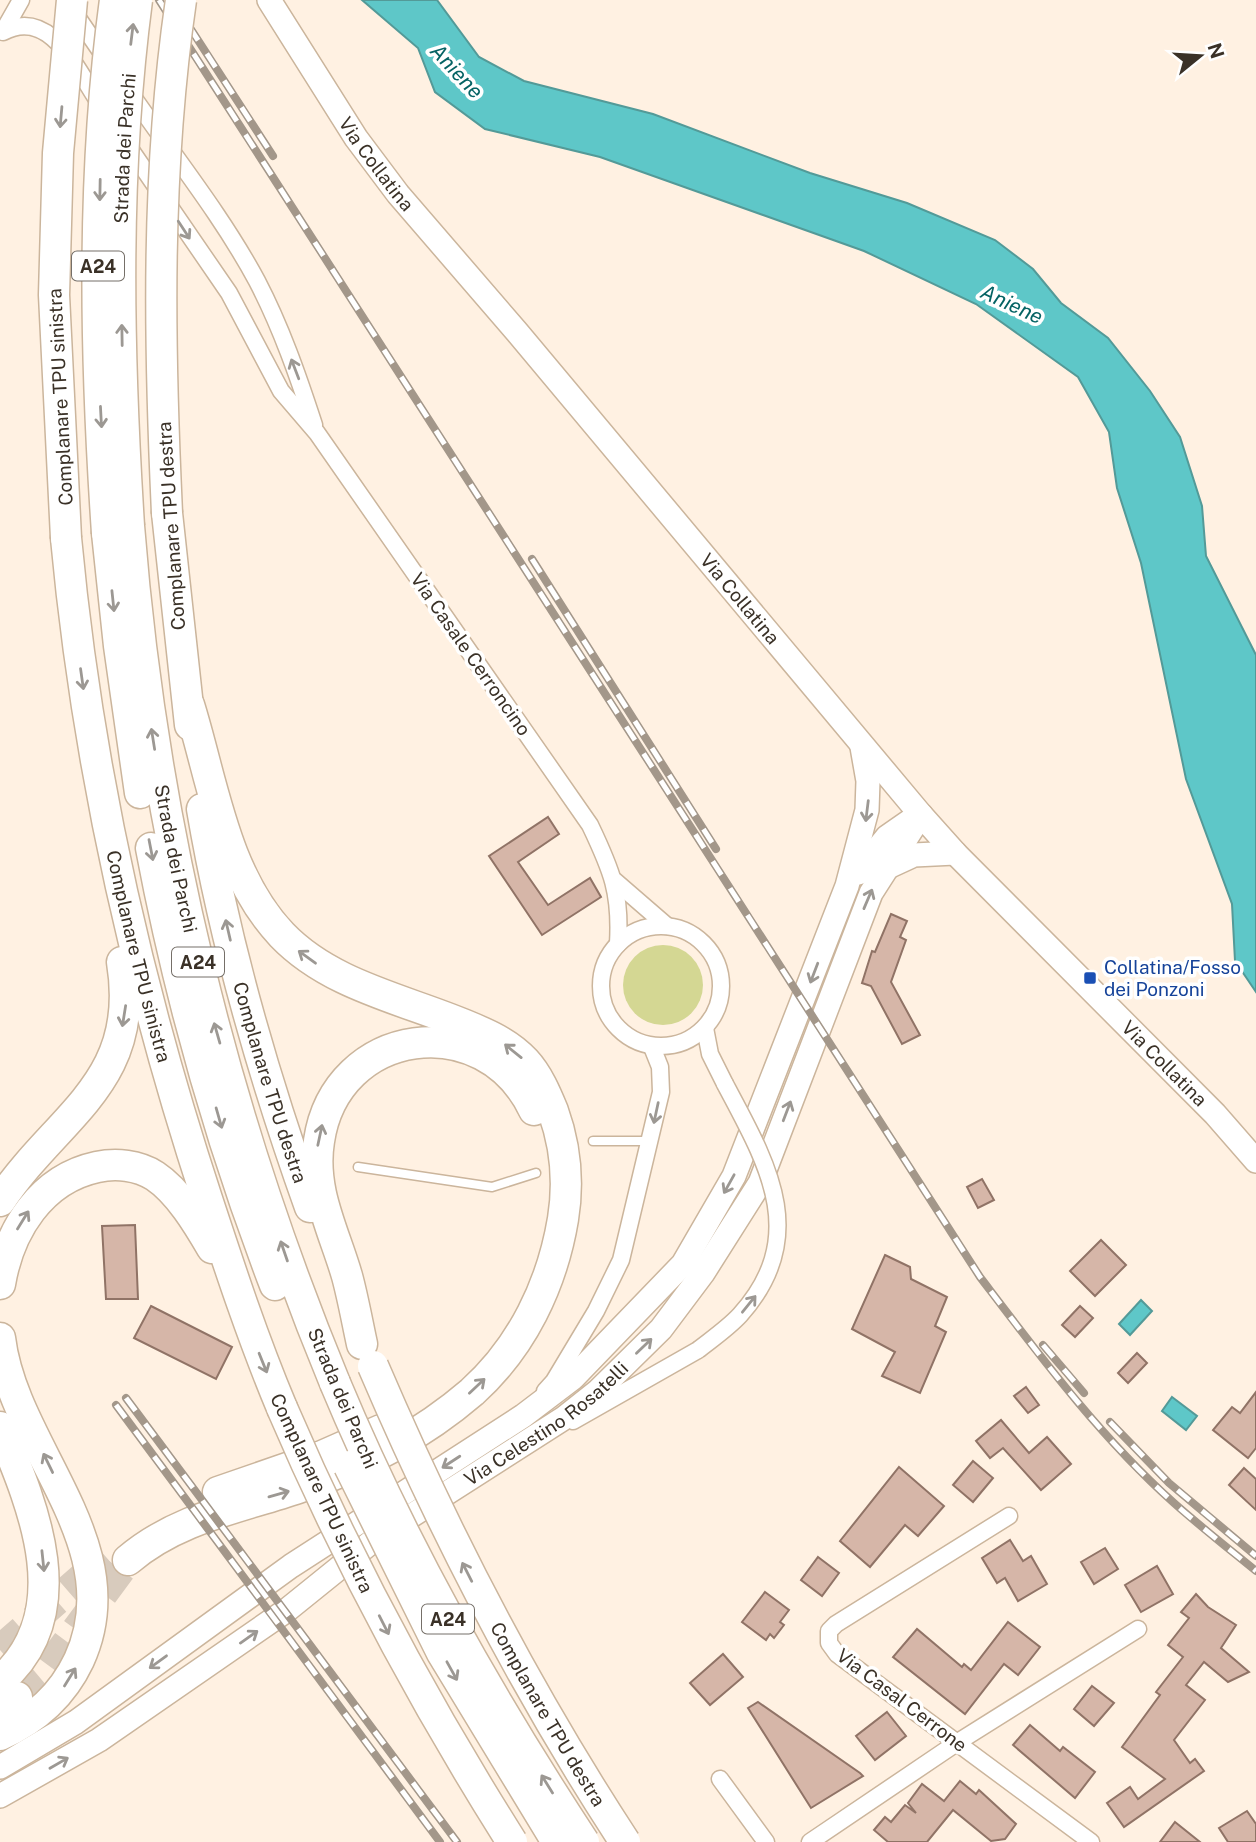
<svg xmlns="http://www.w3.org/2000/svg" width="1256" height="1842" font-family="'Public Sans',sans-serif">
	<style>
		.green { fill: #d4d793 }
		.water { fill: #5ec7c8; stroke: #539a98; stroke-width: 2 }
		.building { fill: #d6b6a8; stroke: #907366; stroke-width: 2 }
		.lines { fill: none; stroke-linecap: round; stroke-linejoin: round }
		.highway-tunnel { stroke: #d8cbbd; stroke-width: 30; stroke-dasharray: 30 15; stroke-linecap: butt }
		.lane-casing { stroke: #cbb59c; stroke-width: 11 }
		.street-casing { stroke: #cbb59c; stroke-width: 19 }
		.secondary-casing { stroke: #cbb59c; stroke-width: 26 }
		.highway-casing { stroke: #cbb59c; stroke-width: 33 }
		.lane { stroke: #fff; stroke-width: 8 }
		.street { stroke: #fff; stroke-width: 16 }
		.secondary { stroke: #fff; stroke-width: 23 }
		.highway { stroke: #fff; stroke-width: 30 }
		.rail-casing { stroke: #a3978a; stroke-width: 8 }
		.rail { stroke: #fff; stroke-width: 5; stroke-dasharray: 16; stroke-linecap: butt }
		.street-bridge-casing { stroke: #cbb59c; stroke-width: 19; stroke-linecap: butt }
		.highway-bridge-casing { stroke: #cbb59c; stroke-width: 33; stroke-linecap: butt }
		.street-bridge { stroke: #fff; stroke-width: 16 }
		.highway-bridge { stroke: #fff; stroke-width: 30 }
		.oneway { stroke: #9c9893 }
		.transit-dot { fill: #1a4fb4; stroke: #fff; stroke-width: 2.5 }
		.labels { text-anchor: middle; dominant-baseline: central; stroke-width: 7; stroke-linejoin: round; paint-order: stroke }
		.shield { fill: #fff; stroke: #756f68; stroke-width: 2 }
		.shield-label { font-size: 18px; font-weight: bold; fill: #3a3127 }
		.street-label { font-size: 19px; fill: #3a3127; stroke: #fff }
		.transit-label { font-size: 19px; fill: #164399; stroke: #fff; text-anchor: start }
		.water-label { font-size: 21px; font-style: italic; fill: #056364; stroke: #fff }
	</style>
	<rect width="100%" height="100%" fill="#fff1e2"/>
	<circle class="green" cx="663" cy="985" r="40"/>
	<g class="water">
		<path d="M362,0H437L479,57L524,81L653,114L810,173L907,203L995,240L1033,269L1061,303L1108,338L1150,391L1180,437L1202,506L1206,556L1256,655V992L1235,961L1232,904L1186,779L1141,563L1117,488L1109,432L1078,377L976,304L864,251L600,157L485,129L435,92L418,48Z"/>
		<path d="M1141,1300L1152,1311L1130,1335L1119,1324Z"/>
		<path d="M1172,1397L1197,1416L1186,1430L1162,1411Z"/>
	</g>
	<g class="building">
		<path d="M548,817L559,834L518,862L548,905L590,878L601,897L542,935L489,856Z"/>
		<path d="M891,914L907,921L900,937L906,940L891,982L920,1035L902,1044L871,986L862,983L872,951L875,952Z"/>
		<path d="M982,1179L994,1200L978,1208L967,1187Z"/>
		<path d="M135,1225L138,1299H106L102,1226Z"/>
		<path d="M1101,1240L1126,1265L1095,1296L1070,1271Z"/>
		<path d="M885,1255L910,1267L911,1279L947,1297L935,1326L946,1332L920,1393L882,1376L895,1352L852,1329Z"/>
		<path d="M151,1306L232,1347L216,1379L134,1338Z"/>
		<path d="M1080,1306L1093,1318L1075,1337L1062,1325Z"/>
		<path d="M1137,1353L1147,1363L1128,1383L1118,1373Z"/>
		<path d="M1026,1387L1039,1405L1028,1413L1014,1396Z"/>
		<path d="M1256,1392V1448L1248,1458L1213,1430L1232,1407L1240,1413Z"/>
		<path d="M1001,1420L1029,1453L1047,1437L1071,1464L1041,1490L1003,1448L990,1458L976,1441Z"/>
		<path d="M973,1461L993,1478L973,1502L953,1485Z"/>
		<path d="M899,1467L944,1506L918,1536L905,1525L870,1567L840,1541Z"/>
		<path d="M1244,1468L1256,1479V1510L1229,1485Z"/>
		<path d="M1010,1540L1023,1561L1031,1556L1047,1584L1018,1601L1005,1578L997,1583L982,1558Z"/>
		<path d="M1105,1548L1118,1569L1094,1584L1081,1562Z"/>
		<path d="M818,1557L839,1573L822,1596L801,1580Z"/>
		<path d="M1157,1566L1173,1594L1141,1612L1125,1585Z"/>
		<path d="M765,1592L789,1610L780,1622L784,1625L774,1638L770,1634L766,1640L742,1622Z"/>
		<path d="M1196,1594L1208,1607L1236,1625L1221,1648L1249,1672L1228,1682L1204,1662L1186,1685L1205,1700L1174,1740L1190,1763L1195,1759L1204,1771L1124,1827L1107,1803L1130,1787L1138,1799L1165,1779L1122,1747L1160,1695L1156,1692L1183,1657L1168,1645L1189,1618L1181,1612Z"/>
		<path d="M1008,1622L1040,1647L1018,1675L1004,1664L965,1714L893,1657L917,1629L962,1667L964,1664L971,1670Z"/>
		<path d="M723,1654L743,1677L710,1705L690,1683Z"/>
		<path d="M1092,1686L1114,1703L1094,1726L1074,1709Z"/>
		<path d="M758,1702L860,1773L863,1776L811,1808L748,1708Z"/>
		<path d="M887,1712L906,1736L875,1760L856,1736Z"/>
		<path d="M1030,1725L1060,1751L1063,1747L1095,1772L1075,1798L1013,1745Z"/>
		<path d="M960,1781L976,1794L979,1790L1016,1824L1005,1839L991,1841L953,1810L927,1842H888L874,1830L885,1817L891,1822L905,1805L916,1813L908,1803L922,1784L944,1801Z"/>
		<path d="M1247,1811L1256,1824V1842H1228L1219,1828Z"/>
		<path d="M1175,1822L1200,1842H1160Z"/>
	</g>
	<g class="lines">
		<g class="highway-tunnel">
			<path d="M0,1650L106,1557"/>
			<path d="M17,1697L42,1676L128,1560"/>
		</g>
		<g class="lane-casing">
			<g id="lane">
				<path d="M593,1141H649"/>
				<path d="M358,1167L492,1187L536,1173"/>
			</g>
		</g>
		<g class="street-casing">
			<g id="street">
				<path d="M73,11L106,59"/>
				<path d="M4,30L21,0"/>
				<path d="M3,32C52,6 78,73 102,107"/>
				<path d="M129,91C172,154 221,214 257,281C281,327 298,376 314,425"/>
				<path d="M126,143L229,293L281,391L317,433L590,825C612,871 621,893 618,944"/>
				<path d="M615,881L667,926"/>
				<circle cx="661" cy="986" r="60"/>
				<path d="M705,1028L710,1054L725,1084"/>
				<path d="M545,1391L554,1381L596,1311L621,1260L661,1092L660,1067L652,1047"/>
				<path d="M573,1421L698,1350"/>
				<path d="M1009,1516L836,1624L829,1631V1643L837,1654L1091,1842"/>
				<path d="M720,1779L766,1842"/>
				<path d="M810,1842L958,1742L1138,1629"/>
			</g>
		</g>
		<g class="secondary-casing">
			<g id="secondary">
				<path id="s1" d="M269,0L356,138L398,194L517,332L921,815L955,853L1215,1114L1256,1161"/>
				<path d="M888,867L914,855L955,853"/>
				<path d="M858,873L887,837L910,821"/>
				<path d="M0,1767L76,1722L291,1566L523,1416L573,1378L683,1264L734,1176L847,886L867,810L868,781L862,747"/>
				<path id="s2" d="M0,1796L99,1740L287,1610L375,1539L564,1418L598,1391L661,1329L703,1273L760,1183L871,893L921,815"/>
			</g>
		</g>
		<g class="highway-casing">
			<g id="highway">
				<path d="M167,513L190,725"/>
				<path id="s3" d="M129,526C152,820 222,1110 335,1383"/>
				<path d="M107,533L119,646L140,793"/>
				<path id="s4" d="M66,538C87,764 136,983 207,1199C230,1269 253,1339 282,1408"/>
				<path id="s5" d="M202,809C225,944 264,1078 310,1207"/>
				<path d="M151,848C179,996 221,1144 275,1285"/>
				<path d="M0,1201C57,1115 142,1083 122,962"/>
				<path d="M0,1284C9,1230 41,1179 97,1167C116,1163 138,1165 155,1176C179,1192 198,1224 212,1248"/>
				<path d="M0,1338C13,1448 132,1545 79,1660C62,1696 36,1719 0,1735"/>
				<path d="M362,1344C357,1321 353,1298 347,1276C334,1231 311,1190 319,1141C336,1026 485,1006 534,1110"/>
				<path d="M0,1427C33,1506 79,1613 0,1681"/>
				<path d="M218,1492L322,1456L381,1430"/>
				<path d="M128,1560C177,1518 239,1508 298,1488C361,1467 422,1435 472,1392C522,1347 552,1285 563,1219C569,1182 566,1147 553,1111C546,1094 538,1075 525,1061C508,1043 487,1034 465,1025C403,999 330,985 282,935C224,874 213,782 189,705"/>
				<path d="M0,1707L17,1697"/>
			</g>
		</g>
		<use href="#lane" class="lane"/>
		<use href="#street" class="street"/>
		<use href="#secondary" class="secondary"/>
		<use href="#highway" class="highway"/>
		<g class="rail-casing">
			<g id="rail">
				<path d="M159,0L980,1277C1040,1356 1100,1437 1174,1503C1201,1527 1229,1549 1256,1571"/>
				<path d="M172,0L273,156"/>
				<path d="M532,559L716,849"/>
				<path d="M1043,1345L1084,1393"/>
				<path d="M126,1398L457,1842"/>
				<path d="M116,1405L440,1842"/>
				<path d="M1110,1422L1169,1483L1256,1556"/>
			</g>
		</g>
		<use href="#rail" class="rail"/>
		<g class="street-bridge-casing">
			<path id="street-bridge" d="M698,1350C712,1339 728,1328 740,1315C811,1236 767,1163 725,1084"/>
		</g>
		<g class="highway-bridge-casing">
			<g id="highway-bridge">
				<path d="M167,513C159,341 156,171 181,0"/>
				<path id="s6" d="M129,526C118,351 114,174 137,0"/>
				<path d="M107,533C95,356 91,176 115,0"/>
				<path d="M66,538L54,295L58,153L72,0"/>
				<path id="s7" d="M373,1366C444,1532 526,1691 625,1842"/>
				<path d="M335,1383C402,1544 488,1696 584,1842"/>
				<path d="M282,1408C347,1560 424,1703 512,1842"/>
				<path d="M349,1466L442,1653L557,1842"/>
			</g>
		</g>
		<use href="#street-bridge" class="street-bridge"/>
		<use href="#highway-bridge" class="highway-bridge"/>
	</g>
	<defs><path id="oneway-shaft" d="M-6 0H5M1.5-3L5.5 0L1.5 3" fill="none" stroke-width="1.6" stroke-linecap="round" stroke-linejoin="round" transform="scale(1.75)"/></defs>
	<g class="oneway">
		<use href="#oneway-shaft" transform="translate(132 34) rotate(-83)"/>
		<use href="#oneway-shaft" transform="translate(61 117) rotate(95)"/>
		<use href="#oneway-shaft" transform="translate(100 190) rotate(91)"/>
		<use href="#oneway-shaft" transform="translate(184 230) rotate(57)"/>
		<use href="#oneway-shaft" transform="translate(122 335) rotate(-91)"/>
		<use href="#oneway-shaft" transform="translate(295 369) rotate(-111)"/>
		<use href="#oneway-shaft" transform="translate(101 417) rotate(87)"/>
		<use href="#oneway-shaft" transform="translate(113 601) rotate(84)"/>
		<use href="#oneway-shaft" transform="translate(82 679) rotate(82)"/>
		<use href="#oneway-shaft" transform="translate(153 739) rotate(-99)"/>
		<use href="#oneway-shaft" transform="translate(867 811) rotate(97)"/>
		<use href="#oneway-shaft" transform="translate(151 850) rotate(79)"/>
		<use href="#oneway-shaft" transform="translate(868 899) rotate(-67)"/>
		<use href="#oneway-shaft" transform="translate(228 930) rotate(-103)"/>
		<use href="#oneway-shaft" transform="translate(307 957) rotate(-144)"/>
		<use href="#oneway-shaft" transform="translate(814 973) rotate(111)"/>
		<use href="#oneway-shaft" transform="translate(124 1016) rotate(99)"/>
		<use href="#oneway-shaft" transform="translate(217 1033) rotate(-106)"/>
		<use href="#oneway-shaft" transform="translate(513 1051) rotate(-141)"/>
		<use href="#oneway-shaft" transform="translate(787 1111) rotate(-69)"/>
		<use href="#oneway-shaft" transform="translate(656 1113) rotate(102)"/>
		<use href="#oneway-shaft" transform="translate(219 1118) rotate(74)"/>
		<use href="#oneway-shaft" transform="translate(320 1135) rotate(-78)"/>
		<use href="#oneway-shaft" transform="translate(729 1184) rotate(119)"/>
		<use href="#oneway-shaft" transform="translate(23 1220) rotate(-58)"/>
		<use href="#oneway-shaft" transform="translate(284 1251) rotate(-109)"/>
		<use href="#oneway-shaft" transform="translate(749 1304) rotate(-51)"/>
		<use href="#oneway-shaft" transform="translate(644 1346) rotate(-44)"/>
		<use href="#oneway-shaft" transform="translate(263 1363) rotate(68)"/>
		<use href="#oneway-shaft" transform="translate(477 1386) rotate(-43)"/>
		<use href="#oneway-shaft" transform="translate(451 1462) rotate(147)"/>
		<use href="#oneway-shaft" transform="translate(48 1463) rotate(-116)"/>
		<use href="#oneway-shaft" transform="translate(279 1494) rotate(-16)"/>
		<use href="#oneway-shaft" transform="translate(43 1561) rotate(84)"/>
		<use href="#oneway-shaft" transform="translate(467 1572) rotate(-117)"/>
		<use href="#oneway-shaft" transform="translate(384 1625) rotate(63)"/>
		<use href="#oneway-shaft" transform="translate(249 1637) rotate(-35)"/>
		<use href="#oneway-shaft" transform="translate(158 1662) rotate(144)"/>
		<use href="#oneway-shaft" transform="translate(452 1671) rotate(61)"/>
		<use href="#oneway-shaft" transform="translate(70 1677) rotate(-58)"/>
		<use href="#oneway-shaft" transform="translate(59 1763) rotate(-30)"/>
		<use href="#oneway-shaft" transform="translate(547 1784) rotate(-122)"/>
	</g>
	<rect class="transit-dot" x="1083" y="971" width="14" height="14" rx="3.5"/>
	<g class="labels">
		<g class="shield">
			<rect x="72" y="251.5" width="52" height="29" rx="5"/>
			<rect x="172" y="947.5" width="52" height="29" rx="5"/>
			<rect x="422" y="1604.5" width="52" height="29" rx="5"/>
		</g>
		<g class="shield-label">
			<text x="98" y="266">A24</text>
			<text x="198" y="962">A24</text>
			<text x="448" y="1619">A24</text>
		</g>
		<g class="street-label">
			<text stroke="none"><textPath href="#s6" startOffset="378">Strada dei Parchi</textPath></text>
			<text stroke="none"><textPath href="#s1" startOffset="196">Via Collatina</textPath></text>
			<text transform="translate(60 397) rotate(-93)">Complanare TPU sinistra</text>
			<text transform="translate(171 526) rotate(-94)">Complanare TPU destra</text>
			<text stroke="none"><textPath href="#s1" startOffset="763">Via Collatina</textPath></text>
			<text transform="translate(471 654) rotate(55)">Via Casale Cerroncino</text>
			<text stroke="none"><textPath href="#s3" startOffset="336">Strada dei Parchi</textPath></text>
			<text stroke="none"><textPath href="#s4" startOffset="425">Complanare TPU sinistra</textPath></text>
			<text stroke="none"><textPath href="#s1" startOffset="1393">Via Collatina</textPath></text>
			<text stroke="none"><textPath href="#s5" startOffset="282">Complanare TPU destra</textPath></text>
			<text transform="translate(343 1398) rotate(67)">Strada dei Parchi</text>
			<text stroke="none"><textPath href="#s2" startOffset="662">Via Celestino Rosatelli</textPath></text>
			<text transform="translate(322 1493) rotate(65)">Complanare TPU sinistra</text>
			<text transform="translate(902 1700) rotate(37)">Via Casal Cerrone</text>
			<text stroke="none"><textPath href="#s7" startOffset="390">Complanare TPU destra</textPath></text>
		</g>
		<g class="transit-label">
			<text x="1104" y="967">Collatina/Fosso<tspan x="1104" dy="22">dei Ponzoni</tspan></text>
		</g>
		<g class="water-label">
			<text transform="translate(457 71) rotate(47)">Aniene</text>
			<text transform="translate(1012 304) rotate(25)">Aniene</text>
		</g>
	</g>
	<g transform="translate(1200 56) rotate(72)" stroke="#ffffff" stroke-width="5" paint-order="stroke">
	<path d="M0-5L12 26L0 18L-12 26Z" fill="#3a3127"/>
	<text y="-10" font-size="19" font-weight="bold" text-anchor="middle" fill="#3a3127">N</text>
	</g>
</svg>
